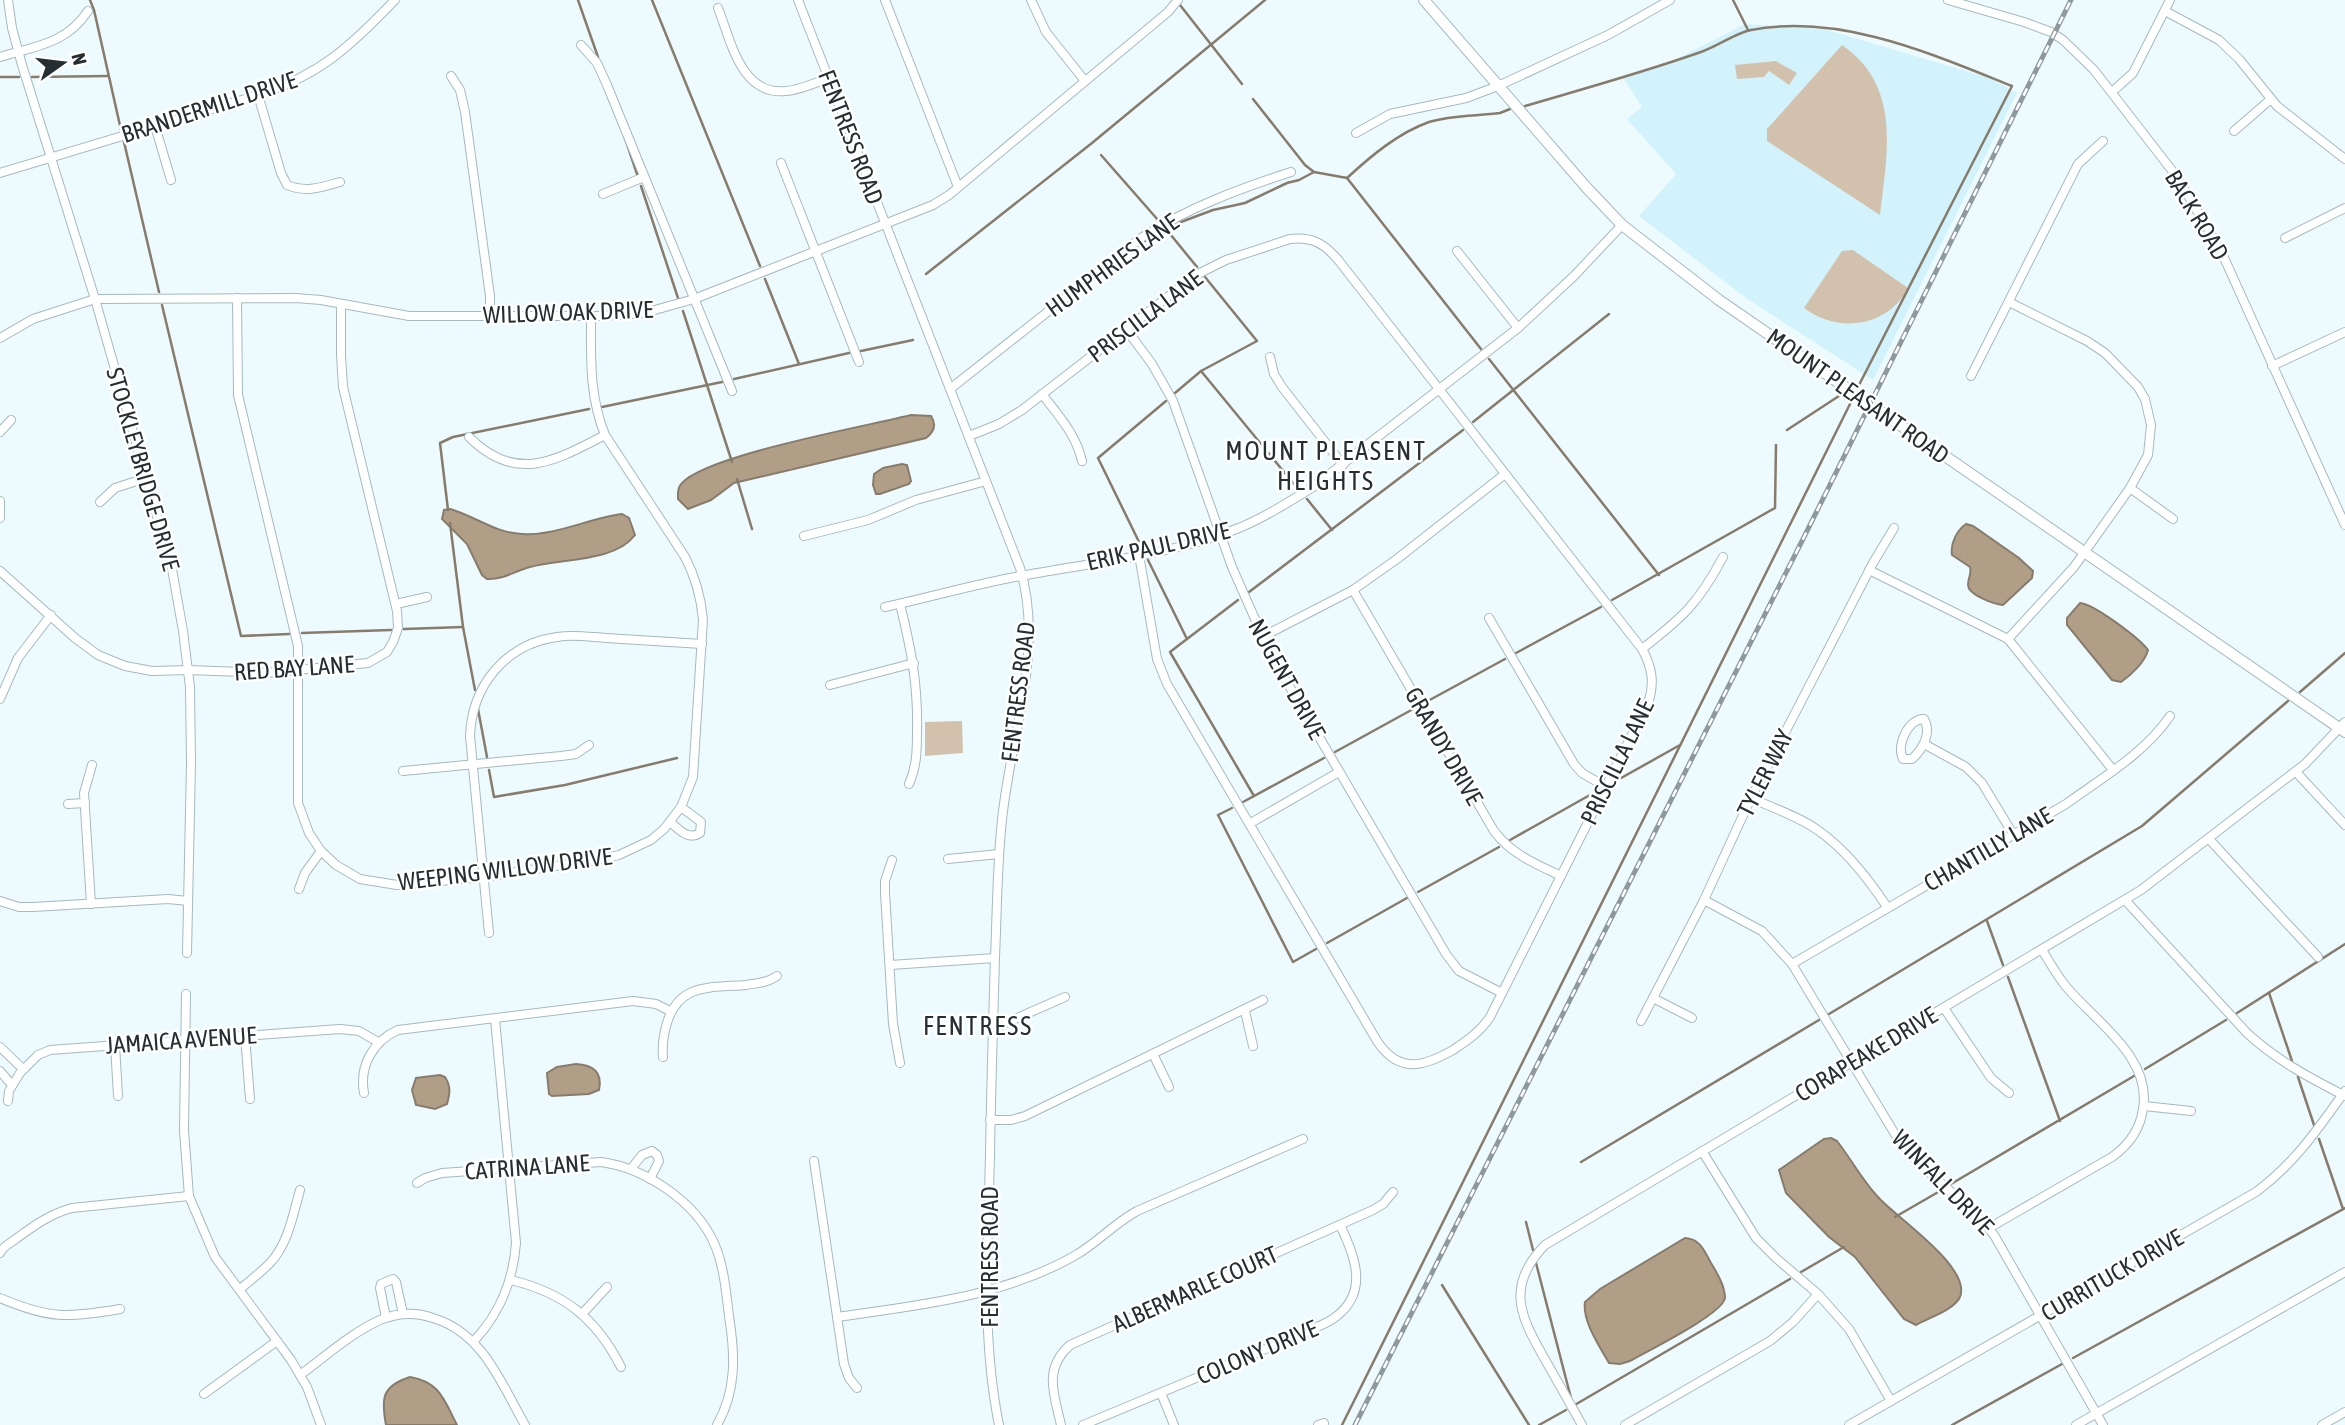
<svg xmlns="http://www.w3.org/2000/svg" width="2345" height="1425" font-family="'Asap Condensed',sans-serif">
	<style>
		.built { fill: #d3f3fc }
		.green { fill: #d2c2ad }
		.water { fill: #b19e86; stroke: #877c6c; stroke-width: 2 }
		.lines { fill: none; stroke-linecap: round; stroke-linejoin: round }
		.stream { stroke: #877c6c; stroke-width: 2.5 }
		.minor-casing { stroke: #a4bac0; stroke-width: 10 }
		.highway-casing { stroke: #a4bac0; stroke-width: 12 }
		.minor { stroke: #fff; stroke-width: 8 }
		.highway { stroke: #fff; stroke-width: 10 }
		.rail-casing { stroke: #8e999c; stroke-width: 5 }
		.rail { stroke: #fff; stroke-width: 2.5; stroke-dasharray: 8; stroke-linecap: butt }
		.labels { text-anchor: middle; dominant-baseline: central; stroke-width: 5; stroke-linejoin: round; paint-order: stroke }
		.street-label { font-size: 24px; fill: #252e30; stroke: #fff }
		.neighbourhood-label { font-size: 26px; letter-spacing: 2px; fill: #252e30; stroke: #fff }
	</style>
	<rect width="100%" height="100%" fill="#edfbff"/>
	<path class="built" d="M1745,24L1824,29L1990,78L2017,93L1873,380L1746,298L1639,216L1676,174L1627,119L1642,107L1622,76L1671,62Z"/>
	<g class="green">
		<path d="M1842,45C1902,86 1887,154 1880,215L1767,141V129Z"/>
		<path d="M1776,61L1797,73L1789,85L1769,71L1764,77L1737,79L1735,65Z"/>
		<path d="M1853,250L1908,288C1888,327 1838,334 1804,308L1842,251Z"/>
		<path d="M962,721L963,753L925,756V722Z"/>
	</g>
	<g class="water">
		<path d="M911,415L931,416C937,425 934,432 926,438L734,483L711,500L688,509L678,499C678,494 677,489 681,484C705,455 868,426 911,415Z"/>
		<path d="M902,464L907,465L911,481L909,484L880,494H876L873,485L874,474L883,468Z"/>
		<path d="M450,509C475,516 495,533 522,534C556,536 589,518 622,514L629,518L635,535C614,563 560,558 530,567C515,571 503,580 487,579L482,575L467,544L442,519L444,510Z"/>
		<path d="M1966,524L1973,526L2019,558L2033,571L2032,578L2003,605C1994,604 1968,595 1968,585C1968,577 1972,574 1970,567L1952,555C1950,544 1957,530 1966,524Z"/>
		<path d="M2080,603C2094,604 2139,638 2148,650C2145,662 2131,675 2121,682L2112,680L2067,625V618Z"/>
		<path d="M576,1064C592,1065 603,1071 599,1090L589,1094L552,1096L549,1094L547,1073L557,1067Z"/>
		<path d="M440,1075L445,1077C451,1086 450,1094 447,1104L435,1109L416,1105L412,1090L416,1078Z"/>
		<path d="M1831,1138L1837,1141C1851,1159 1862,1180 1878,1197C1895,1217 1972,1267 1960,1297C1954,1310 1928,1318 1916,1325L1904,1319L1855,1257L1829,1237L1786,1193L1779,1170L1824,1139Z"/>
		<path d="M1685,1238C1700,1239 1704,1250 1711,1263C1717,1273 1725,1286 1725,1298C1723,1314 1647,1351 1630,1361L1620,1364L1609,1363C1600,1347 1582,1321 1585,1302L1600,1289Z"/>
		<path d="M410,1377C440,1382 444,1400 457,1425H386C381,1398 382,1386 410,1377Z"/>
	</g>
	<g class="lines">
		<g class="stream">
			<path d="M90,0L94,10L121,130"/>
			<path d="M578,0L598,57"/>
			<path d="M652,0L760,266"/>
			<path d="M1733,0L1748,30"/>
			<path d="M1180,5L1242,84"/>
			<path d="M0,77H19"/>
			<path d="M32,77L108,76"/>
			<path d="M1253,99L1305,165L1314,172L1347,178L1481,349"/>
			<path d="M1525,106C1583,89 1641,73 1698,53C1715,48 1735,33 1751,30C1840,13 1932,54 2012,86L1858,387"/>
			<path d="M625,138L637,174"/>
			<path d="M124,142L159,292"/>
			<path d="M1101,155L1158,220"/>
			<path d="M1347,178C1371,156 1398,133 1429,122C1451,115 1478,116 1500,113L1510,109"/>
			<path d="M641,186L678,298"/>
			<path d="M1166,229L1197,267"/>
			<path d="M1137,246L1165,228L1213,210L1245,203L1287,183L1299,180L1314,172"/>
			<path d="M926,274L1092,143L1265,0"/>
			<path d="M765,279L799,364"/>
			<path d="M162,305L241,636L289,634"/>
			<path d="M683,311L732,462"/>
			<path d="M861,351L913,340"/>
			<path d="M1489,359L1659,575"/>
			<path d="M1201,371L1298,489"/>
			<path d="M734,379L849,353"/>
			<path d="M1175,393L1201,371L1257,341L1205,277"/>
			<path d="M602,407L722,382"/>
			<path d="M1473,422L1609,314"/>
			<path d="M1787,430L1842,394"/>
			<path d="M737,479L752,529"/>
			<path d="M1307,499L1332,530"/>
			<path d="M448,510L440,443L453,437L589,409"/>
			<path d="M450,523L463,627L475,690"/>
			<path d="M1142,548L1098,458L1166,401"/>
			<path d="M1148,560L1187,639"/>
			<path d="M1249,592L1463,430"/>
			<path d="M1238,600L1170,652L1254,796"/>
			<path d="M1612,600L1775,508L1776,445"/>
			<path d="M404,629L463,627"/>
			<path d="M302,633L391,630"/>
			<path d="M1516,653L1601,607"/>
			<path d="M2300,692L2345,653"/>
			<path d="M1426,702L1505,659"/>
			<path d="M478,709L487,757"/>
			<path d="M1335,752L1415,708"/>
			<path d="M489,770L494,797L565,785L677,758"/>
			<path d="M1614,782L1680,745"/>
			<path d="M1243,802L1324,758"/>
			<path d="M1232,808L1218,815L1293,962L1316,949"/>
			<path d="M1510,840L1597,791"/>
			<path d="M1418,892L1499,847"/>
			<path d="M1987,921L2003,965"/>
			<path d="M1327,943L1407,898"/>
			<path d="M2008,977L2060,1121"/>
			<path d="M2269,993L2292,1061"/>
			<path d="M2237,1013L2345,944"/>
			<path d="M1829,1014L2142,826L2288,701"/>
			<path d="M2145,1069L2226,1020"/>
			<path d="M2298,1077L2314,1125"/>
			<path d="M2319,1139L2343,1209"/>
			<path d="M1581,1162L1819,1020"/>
			<path d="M1951,1184L2134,1076"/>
			<path d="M1895,1217L1940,1191"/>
			<path d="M1526,1222L1533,1250"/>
			<path d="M1536,1263L1572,1402"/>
			<path d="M1801,1272L1844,1247"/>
			<path d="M1442,1285L1529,1425"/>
			<path d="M2073,1358L2345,1208"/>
			<path d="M1573,1406L1790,1279"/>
			<path d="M1342,1425L1852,400"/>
			<path d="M1539,1425L1566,1410"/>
			<path d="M1952,1425L2062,1364"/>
		</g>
		<g class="minor-casing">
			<g id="minor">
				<path d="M8,0L12,28L22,65L95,299L172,569L183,631L190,687L191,763L187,953"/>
				<path d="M798,0L1020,568C1045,650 1010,738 1002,820C997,866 997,912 995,958C993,1024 991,1089 990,1155C988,1244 981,1337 999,1425"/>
				<path d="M885,0L958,187"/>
				<path d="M1031,0L1046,32L1085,81"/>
				<path d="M1948,0L2024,22L2051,32L2063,40L2094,70L2177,177L2221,251L2345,525"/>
				<path d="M718,8C731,41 741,96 786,91C800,90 815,83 828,78"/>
				<path d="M2165,11L2219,40L2239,59L2277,106L2345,159"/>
				<path d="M581,45L597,63L607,85L732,391"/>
				<path d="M0,57C36,46 66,44 88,11"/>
				<path d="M451,76L460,90L465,112L490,296V316"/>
				<path d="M2112,92L2133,73L2170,0"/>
				<path d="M258,95L281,173L287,185C306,193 322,187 340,182"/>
				<path d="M155,126L171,180"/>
				<path d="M2234,131L2271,99"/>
				<path d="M1356,133L1390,114L1466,98L1498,86L1608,35L1670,0"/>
				<path d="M781,163L859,362"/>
				<path d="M0,173L258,95C321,75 350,46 395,0"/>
				<path d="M603,194L644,177"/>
				<path d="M2285,238L2345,208"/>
				<path d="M1457,251L1518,328"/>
				<path d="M237,298L238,395L298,646V803L309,833L321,851L336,865L360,879L397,885L483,877L602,859L619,855L651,840L664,829L681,807L693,777L703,620C701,597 696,578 685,557L605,435C589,396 591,357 591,316"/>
				<path d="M1126,329L1152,364L1173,401L1232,567L1270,653L1446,954L1459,971L1502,993"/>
				<path d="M0,338L33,319L95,299L296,298L321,300L409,316H601L644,313L694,299L933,205L949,195L1168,12L1178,0"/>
				<path d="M1270,357L1274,374L1282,387L1343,465"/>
				<path d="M2272,366L2345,332"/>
				<path d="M1971,376L2078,164L2103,141"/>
				<path d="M950,389L1141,238C1187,208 1239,189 1291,172"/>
				<path d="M1042,394C1058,415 1076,434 1082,461"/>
				<path d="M0,432L11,420"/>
				<path d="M969,436L999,424L1022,410L1183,285L1198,274L1226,260L1290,239C1312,236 1325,244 1339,261L1642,649C1652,667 1655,683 1648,703L1490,1017C1480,1032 1468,1040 1453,1050C1423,1067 1399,1074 1377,1041L1167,684L1157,659L1139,555"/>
				<path d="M469,437C516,484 555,461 605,435"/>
				<path d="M2130,488L2173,519"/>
				<path d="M0,501V518"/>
				<path d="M100,502L115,488L146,478"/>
				<path d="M804,536L868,520L916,500L986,481"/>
				<path d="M1869,570L2008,639L2113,770"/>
				<path d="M0,571L75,638L98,655L125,666L152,671L188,670L266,673L368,663L387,652L393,642L398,628L397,611L343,387L341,355V304"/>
				<path d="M1353,590L1494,831C1511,854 1536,864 1561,876"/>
				<path d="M396,604L427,597"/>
				<path d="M900,604C911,649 918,683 917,730C917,749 917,766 909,784"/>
				<path d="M885,607C932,597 979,583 1026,575C1097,562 1171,555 1239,528C1265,517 1289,502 1313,487L1518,328L1574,276L1622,225"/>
				<path d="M1489,618L1574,764L1582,773L1606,787"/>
				<path d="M1262,637L1353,590L1397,559L1505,474"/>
				<path d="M2008,639L2074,567L2130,488L2148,455L2151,425L2145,399L2138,387L2105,353L2087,341L2009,302"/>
				<path d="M1642,649C1683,617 1698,604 1723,557"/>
				<path d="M830,685L914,663"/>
				<path d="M0,699L18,658L51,615"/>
				<path d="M1924,719C1932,733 1923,749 1912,759H1903C1896,745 1908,719 1924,719Z"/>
				<path d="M1924,744L1966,767L1982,783L2013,834"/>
				<path d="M403,771L561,756L576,754L589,745"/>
				<path d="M2296,772L2345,825"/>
				<path d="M1751,798C1773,808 1800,817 1819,831C1847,851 1868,878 1887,907"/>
				<path d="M68,804L85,803"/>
				<path d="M670,822C679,829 688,841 700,833L701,822L681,807"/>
				<path d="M1249,824L1339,772"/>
				<path d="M2209,839L2318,957"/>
				<path d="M948,859L999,854"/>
				<path d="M892,860L885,881V893L893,1024L900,1063"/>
				<path d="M299,889L305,873L321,851"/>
				<path d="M1704,900L1762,931L1792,964L1901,1144C1930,1177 1966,1201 1994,1235L2103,1425"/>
				<path d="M2125,900L2247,1033C2276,1060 2310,1078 2345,1096"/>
				<path d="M0,901L19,907H33L168,899L188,901"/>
				<path d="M91,904L84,793L92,765"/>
				<path d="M489,933L470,736C472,685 506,644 557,637C573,634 590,637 606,638C638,640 670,642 702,644"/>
				<path d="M1792,964L2066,804C2102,778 2145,753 2170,716"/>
				<path d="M890,965L995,958"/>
				<path d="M186,994L184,1131L189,1196L215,1257L291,1360L307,1387L321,1425"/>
				<path d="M1653,998L1692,1018"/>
				<path d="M1944,1008L1991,1078L2009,1093"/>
				<path d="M1245,1011L1253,1046"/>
				<path d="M1641,1021L1704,900L1751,798L1873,563L1894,528"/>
				<path d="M992,1029L1065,997"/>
				<path d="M245,1036L250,1099"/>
				<path d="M115,1045L118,1096"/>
				<path d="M0,1047L23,1069"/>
				<path d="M1153,1054L1169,1087"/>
				<path d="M663,1057C662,1047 663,1039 665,1030C676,983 706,988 746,985C757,983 767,983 777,976"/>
				<path d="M0,1071L12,1085"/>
				<path d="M364,1093C359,1066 373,1041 398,1030L633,1001L656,1004L670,1011"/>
				<path d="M8,1101L9,1091L20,1073L38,1055L50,1050L340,1029L359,1031L378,1042"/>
				<path d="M2144,1106L2191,1111"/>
				<path d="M990,1120H1011L1025,1116L1263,1000"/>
				<path d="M1702,1151L1756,1238L1777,1259L1818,1294L1849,1329L1891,1401"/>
				<path d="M814,1161L844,1364L849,1378L857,1388"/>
				<path d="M631,1169L642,1155L652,1151L657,1155L659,1161L650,1179"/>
				<path d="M417,1183L425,1178L442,1173L601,1162C645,1168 695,1201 714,1243C724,1265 726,1292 729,1316C735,1354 737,1390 717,1425"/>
				<path d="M1989,1228L2112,1157C2129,1145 2140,1130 2143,1109C2152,1059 2098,1023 2069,990C2058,978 2051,964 2042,950"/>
				<path d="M0,1253C4,1245 10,1244 17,1238C35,1225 50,1214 72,1208L189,1196"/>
				<path d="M511,1280C564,1293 596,1318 621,1367"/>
				<path d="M240,1289C250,1281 261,1272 270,1263C288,1244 293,1215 300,1190"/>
				<path d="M0,1298C49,1319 68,1318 120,1309"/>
				<path d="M582,1314L607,1287"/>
				<path d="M837,1317C919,1305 1003,1297 1076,1255C1098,1242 1115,1223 1137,1211L1303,1139"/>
				<path d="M386,1318L380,1288L381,1284L393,1279L396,1282L403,1314"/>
				<path d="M474,1341C500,1313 513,1282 516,1243L495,1019"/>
				<path d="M300,1375C325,1357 351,1333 380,1320C397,1313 416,1312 433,1318C483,1333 501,1383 525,1425"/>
				<path d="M1161,1393L1174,1425"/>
				<path d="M204,1394L277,1341"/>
				<path d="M1061,1425C1054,1394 1043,1369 1070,1345L1373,1210L1383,1204L1393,1192"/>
				<path d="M1083,1425L1304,1333C1315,1327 1328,1324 1338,1315C1369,1290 1354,1254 1340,1225"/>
				<path d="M1318,1425L1324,1423"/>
				<path d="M1582,1425C1570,1404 1559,1384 1547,1363C1521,1318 1504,1287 1545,1245L2141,890L2305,764L2345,722"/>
				<path d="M1625,1425L1770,1341L1793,1322L1818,1294"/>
				<path d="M1849,1425L2256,1192C2294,1164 2318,1129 2345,1091"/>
				<path d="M2076,1425L2345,1272"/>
				<path d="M2322,1425L2345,1412"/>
			</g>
		</g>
		<g class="highway-casing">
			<path id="highway" d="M1424,0L1586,187L1622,225L1719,300L2345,732"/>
		</g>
		<use href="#minor" class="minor"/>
		<use href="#highway" class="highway"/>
		<g class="rail-casing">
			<path id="rail" d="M1355,1425L1803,539L2071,0"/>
		</g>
		<use href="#rail" class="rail"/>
	</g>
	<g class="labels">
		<g class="street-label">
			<text transform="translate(209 107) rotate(-18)">BRANDERMILL DRIVE</text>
			<text transform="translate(851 137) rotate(69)">FENTRESS ROAD</text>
			<text transform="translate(2197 215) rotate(59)">BACK ROAD</text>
			<text transform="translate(1112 265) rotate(-36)">HUMPHRIES LANE</text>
			<text transform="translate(568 312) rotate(-2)">WILLOW OAK DRIVE</text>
			<text transform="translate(1145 316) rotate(-37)">PRISCILLA LANE</text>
			<text transform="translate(1858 396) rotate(35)">MOUNT PLEASANT ROAD</text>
			<text transform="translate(143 469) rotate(74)">STOCKLEYBRIDGE DRIVE</text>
			<text transform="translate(1158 546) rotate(-13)">ERIK PAUL DRIVE</text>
			<text transform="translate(294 668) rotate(-4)">RED BAY LANE</text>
			<text transform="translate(1287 679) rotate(61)">NUGENT DRIVE</text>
			<text transform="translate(1018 692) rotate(-83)">FENTRESS ROAD</text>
			<text transform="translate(1444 746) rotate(60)">GRANDY DRIVE</text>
			<text transform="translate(1617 762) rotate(-64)">PRISCILLA LANE</text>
			<text transform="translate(1765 773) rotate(-63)">TYLER WAY</text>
			<text transform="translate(1988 849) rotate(-30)">CHANTILLY LANE</text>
			<text transform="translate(505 869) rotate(-7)">WEEPING WILLOW DRIVE</text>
			<text transform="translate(181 1040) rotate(-4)">JAMAICA AVENUE</text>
			<text transform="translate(1866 1054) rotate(-31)">CORAPEAKE DRIVE</text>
			<text transform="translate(527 1167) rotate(-4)">CATRINA LANE</text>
			<text transform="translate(1943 1182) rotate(46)">WINFALL DRIVE</text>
			<text transform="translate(989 1257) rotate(-90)">FENTRESS ROAD</text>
			<text transform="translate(2112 1275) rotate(-30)">CURRITUCK DRIVE</text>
			<text transform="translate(1195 1289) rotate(-24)">ALBERMARLE COURT</text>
			<text transform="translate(1257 1352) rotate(-23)">COLONY DRIVE</text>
		</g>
		<g class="neighbourhood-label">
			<text x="1326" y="451">MOUNT PLEASENT<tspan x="1326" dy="30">HEIGHTS</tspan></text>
			<text x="978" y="1026">FENTRESS</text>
		</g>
	</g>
	<g transform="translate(63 63) rotate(76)" stroke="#ffffff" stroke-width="5" paint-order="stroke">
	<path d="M0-5L12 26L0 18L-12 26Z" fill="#252e30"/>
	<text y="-10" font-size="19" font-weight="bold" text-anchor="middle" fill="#252e30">N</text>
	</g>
</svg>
